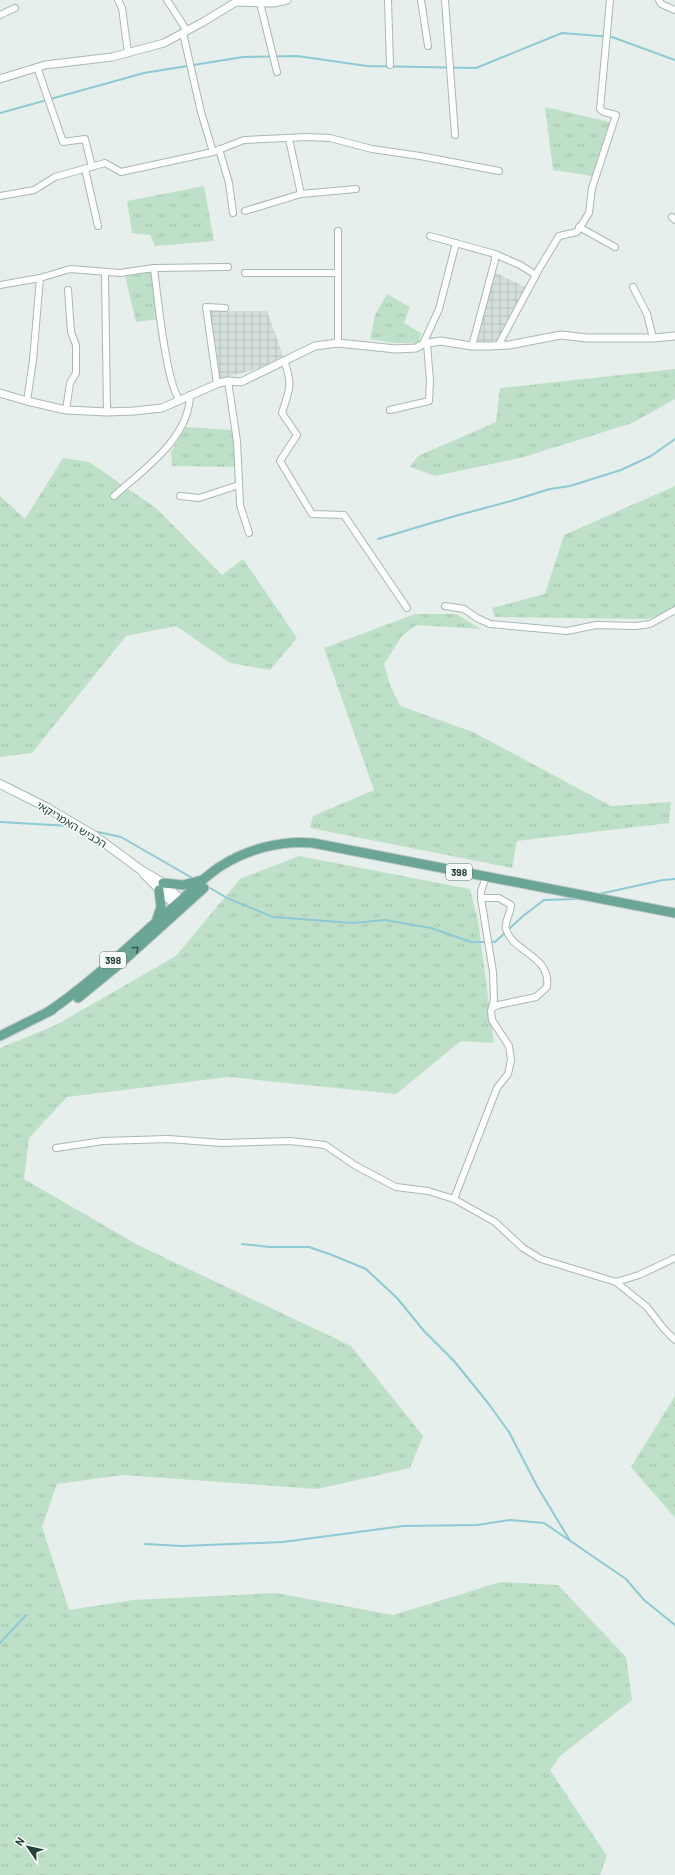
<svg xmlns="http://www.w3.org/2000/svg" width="675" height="1875" font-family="Barlow,'Noto Sans Hebrew',sans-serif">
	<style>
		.industrial { fill: url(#industrial-grid) }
		.grass { fill: url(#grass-tufts) }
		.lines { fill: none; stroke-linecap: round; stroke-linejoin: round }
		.stream { stroke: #8ec9d4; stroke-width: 2 }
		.minor-casing { stroke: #a8b8b2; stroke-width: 8 }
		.tertiary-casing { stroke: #a8b8b2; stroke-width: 9 }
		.secondary-casing { stroke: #a4bbb3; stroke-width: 10 }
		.primary-casing { stroke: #c2cac8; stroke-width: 11 }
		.minor { stroke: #fff; stroke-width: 6 }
		.tertiary { stroke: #fff; stroke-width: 7 }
		.secondary { stroke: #fff; stroke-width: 8 }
		.primary { stroke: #6aa596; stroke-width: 9 }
		.oneway { stroke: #365b51 }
		.labels { text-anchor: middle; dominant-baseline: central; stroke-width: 3; stroke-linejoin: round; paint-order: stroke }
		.shield { fill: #f7fbf9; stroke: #637a73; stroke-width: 1 }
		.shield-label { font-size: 10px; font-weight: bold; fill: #24423a }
		.street-label { font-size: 11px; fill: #24423a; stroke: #f7fbf9 }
	</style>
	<defs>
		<pattern id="industrial-grid" width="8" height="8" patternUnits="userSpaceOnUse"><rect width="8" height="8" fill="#d4dfda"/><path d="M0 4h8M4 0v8" fill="none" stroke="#b6c1bc"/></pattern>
		<pattern id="grass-tufts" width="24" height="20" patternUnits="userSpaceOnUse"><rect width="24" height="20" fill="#bfe0c8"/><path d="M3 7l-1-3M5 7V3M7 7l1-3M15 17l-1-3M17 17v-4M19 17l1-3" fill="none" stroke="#a4c1ad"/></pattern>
	</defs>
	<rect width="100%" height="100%" fill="#e6efeb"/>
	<g class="industrial">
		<path d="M494,272L527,288L499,340L475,342Z"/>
		<path d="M209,311H267L283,356L261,368L220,379Z"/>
	</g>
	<g class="grass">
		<path d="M545,107L610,122L592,176L553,170Z"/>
		<path d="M204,186L214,241L155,246L150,235L132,233L127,201Z"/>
		<path d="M152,271L159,319L136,322L125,275Z"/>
		<path d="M387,294L410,307L404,323L421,333L419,343H394L370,339L375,315Z"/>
		<path d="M675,369V399L632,423L524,457L435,476L410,467L418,456L496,422L500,388Z"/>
		<path d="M186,427L232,430L236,467L172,466L171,452Z"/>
		<path d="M63,458L89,462L156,508L222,575L243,559L297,638L270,670L230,663L176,626L126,636L32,753L0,757V496L25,519Z"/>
		<path d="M675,486V610L647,619L495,617L492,608L545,594L564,535Z"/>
		<path d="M415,614H456L481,629L416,625L402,636L384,664L390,685L400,706L473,732L611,806L671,802L669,823L517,841L512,868L310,828L313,816L374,790L324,648Z"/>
		<path d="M299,856L470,889L478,920L494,1043L461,1041L396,1094L228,1077L67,1097L29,1138L24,1179L138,1245L351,1346L423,1436L410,1468L317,1489L123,1475L57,1484L42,1527L69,1610L133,1600L276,1593L393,1615L501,1582L558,1585L626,1657L632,1700L560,1756L550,1770L607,1856L600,1875H0V1048L56,1025L176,956L240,879Z"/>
		<path d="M675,1396V1518L631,1467Z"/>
	</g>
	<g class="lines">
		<g class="stream">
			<path d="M0,113L144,73L243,57L297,56L367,66L476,68L562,33L612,37L675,60"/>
			<path d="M378,539L455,516L511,501L550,489L570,486L621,470L651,456L675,439"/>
			<path d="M0,822L70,826"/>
			<path d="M98,832L121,837L194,879"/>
			<path d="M210,888L227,898L273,917L352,923L385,920L431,928L471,942H495L523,916L544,900L575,899"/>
			<path d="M599,894L663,880L675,879"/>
			<path d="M242,1244L270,1247H309L332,1255L366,1269L397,1298L424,1331L454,1361L488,1403L509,1432L537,1486L569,1539"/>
			<path d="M145,1544L182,1546L283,1542L403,1526L477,1525L510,1520L544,1523L626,1579L644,1600L675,1625"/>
			<path d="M0,1643L26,1615"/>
		</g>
		<g class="minor-casing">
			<g id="minor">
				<path d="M118,0L122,8L128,53"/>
				<path d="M167,0L187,31"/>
				<path d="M388,0L390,65"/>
				<path d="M421,0L428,46"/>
				<path d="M445,0L455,135"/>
				<path d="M659,0L661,4L675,10"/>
				<path d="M260,3L277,72"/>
				<path d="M0,15L15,8"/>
				<path d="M183,33L201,112L213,152"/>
				<path d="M37,67L63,142L85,139L92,167"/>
				<path d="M289,139L301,194"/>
				<path d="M219,149L229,183L233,213"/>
				<path d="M85,169L98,226"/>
				<path d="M0,196L34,190L55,177L105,163L121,172L213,152L244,140L307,137L330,138L372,149L420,156L499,171"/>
				<path d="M245,211L301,194L356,189"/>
				<path d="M672,217L675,220"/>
				<path d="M579,227L615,247"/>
				<path d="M338,231V343"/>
				<path d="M430,236L495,254V260L472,346"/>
				<path d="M495,254L520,265L536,275"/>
				<path d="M105,273L107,412"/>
				<path d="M245,273H338"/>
				<path d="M0,285L40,278"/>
				<path d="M633,287L647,314L653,338"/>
				<path d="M423,344L439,309L456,243"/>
				<path d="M498,346L539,269L559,236L577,232L589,213L592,188L616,115L604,112L600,109L610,0"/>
				<path d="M284,360C293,386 290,387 282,413L297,435L280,461L312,514L344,515L407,608"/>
				<path d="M228,381L237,441L240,505L249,533"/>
				<path d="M217,384L206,307L225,308"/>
				<path d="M180,400C166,386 157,292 154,268L228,267"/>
				<path d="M27,401L33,360L40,278L70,269L120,273L154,268"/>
				<path d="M66,410L70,383L76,373V345L71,332L68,290"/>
				<path d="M390,410L429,401L430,381L427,344"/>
				<path d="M114,496C144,469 189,439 190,395"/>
				<path d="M180,496L199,498L239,485"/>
				<path d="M445,606L464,609L477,618L490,624L567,631L596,625L636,626L650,624L675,610"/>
				<path d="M481,898H499L511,905C511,913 504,922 506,929C513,953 551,955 547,987L536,997L498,1005L492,1008"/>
				<path d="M56,1148L103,1141L168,1139L222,1143L290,1141L325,1145L356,1166L396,1187L428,1191L454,1199L495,1222L523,1248L541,1259L616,1282L639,1275L675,1258"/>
				<path d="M454,1199L497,1088L508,1074L511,1060L509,1046L492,1020L491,1011L494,1000L493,972L481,898V891L486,877"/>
				<path d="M616,1282L647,1307L664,1329L675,1340"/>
			</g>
		</g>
		<g class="tertiary-casing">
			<g id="tertiary">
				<path d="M0,79L45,65L112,57L164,43L203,22L236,2L274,3L287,0"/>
				<path d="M0,393L27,401L66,410L107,412L134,411L162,408L219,383L228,381L241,382L315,346L338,343L396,349L416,348L423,344L440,341L472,346H490L509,345L561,335L587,338H653L675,336"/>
			</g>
		</g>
		<g class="secondary-casing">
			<g id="secondary">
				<path d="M0,784L46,807L95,836L141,870L163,883L181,900"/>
				<path d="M144,874L175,905"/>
			</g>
		</g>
		<g class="primary-casing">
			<g id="primary">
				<path d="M163,883L183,885L202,880"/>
				<path d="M157,919L161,907L159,890"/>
				<path d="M78,998L122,962L204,888"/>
				<path d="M48,1012C95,980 136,939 179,902C192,890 205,876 221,866C248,849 281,840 313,843L675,913"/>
				<path d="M0,1036L52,1010"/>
			</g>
		</g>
		<use href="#minor" class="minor"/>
		<use href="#tertiary" class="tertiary"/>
		<use href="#secondary" class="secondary"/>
		<use href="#primary" class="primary"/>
	</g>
	<defs><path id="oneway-chevron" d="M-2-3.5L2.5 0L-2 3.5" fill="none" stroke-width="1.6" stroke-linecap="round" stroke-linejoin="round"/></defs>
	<use class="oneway" href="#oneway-chevron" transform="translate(136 949) rotate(-43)"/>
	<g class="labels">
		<g class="shield">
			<rect x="446" y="864" width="26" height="16" rx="3"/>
			<rect x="100" y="952" width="26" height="16" rx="3"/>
		</g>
		<g class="shield-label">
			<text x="459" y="872">398</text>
			<text x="113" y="960">398</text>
		</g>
		<g class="street-label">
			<text transform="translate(72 824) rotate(31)">הכביש האמריקאי</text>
		</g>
	</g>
	<g transform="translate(28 1847) rotate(304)" stroke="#f7fbf9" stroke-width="3" paint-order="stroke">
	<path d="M0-3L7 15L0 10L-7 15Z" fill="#24423a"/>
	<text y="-6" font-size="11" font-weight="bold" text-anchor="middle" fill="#24423a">N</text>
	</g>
</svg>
